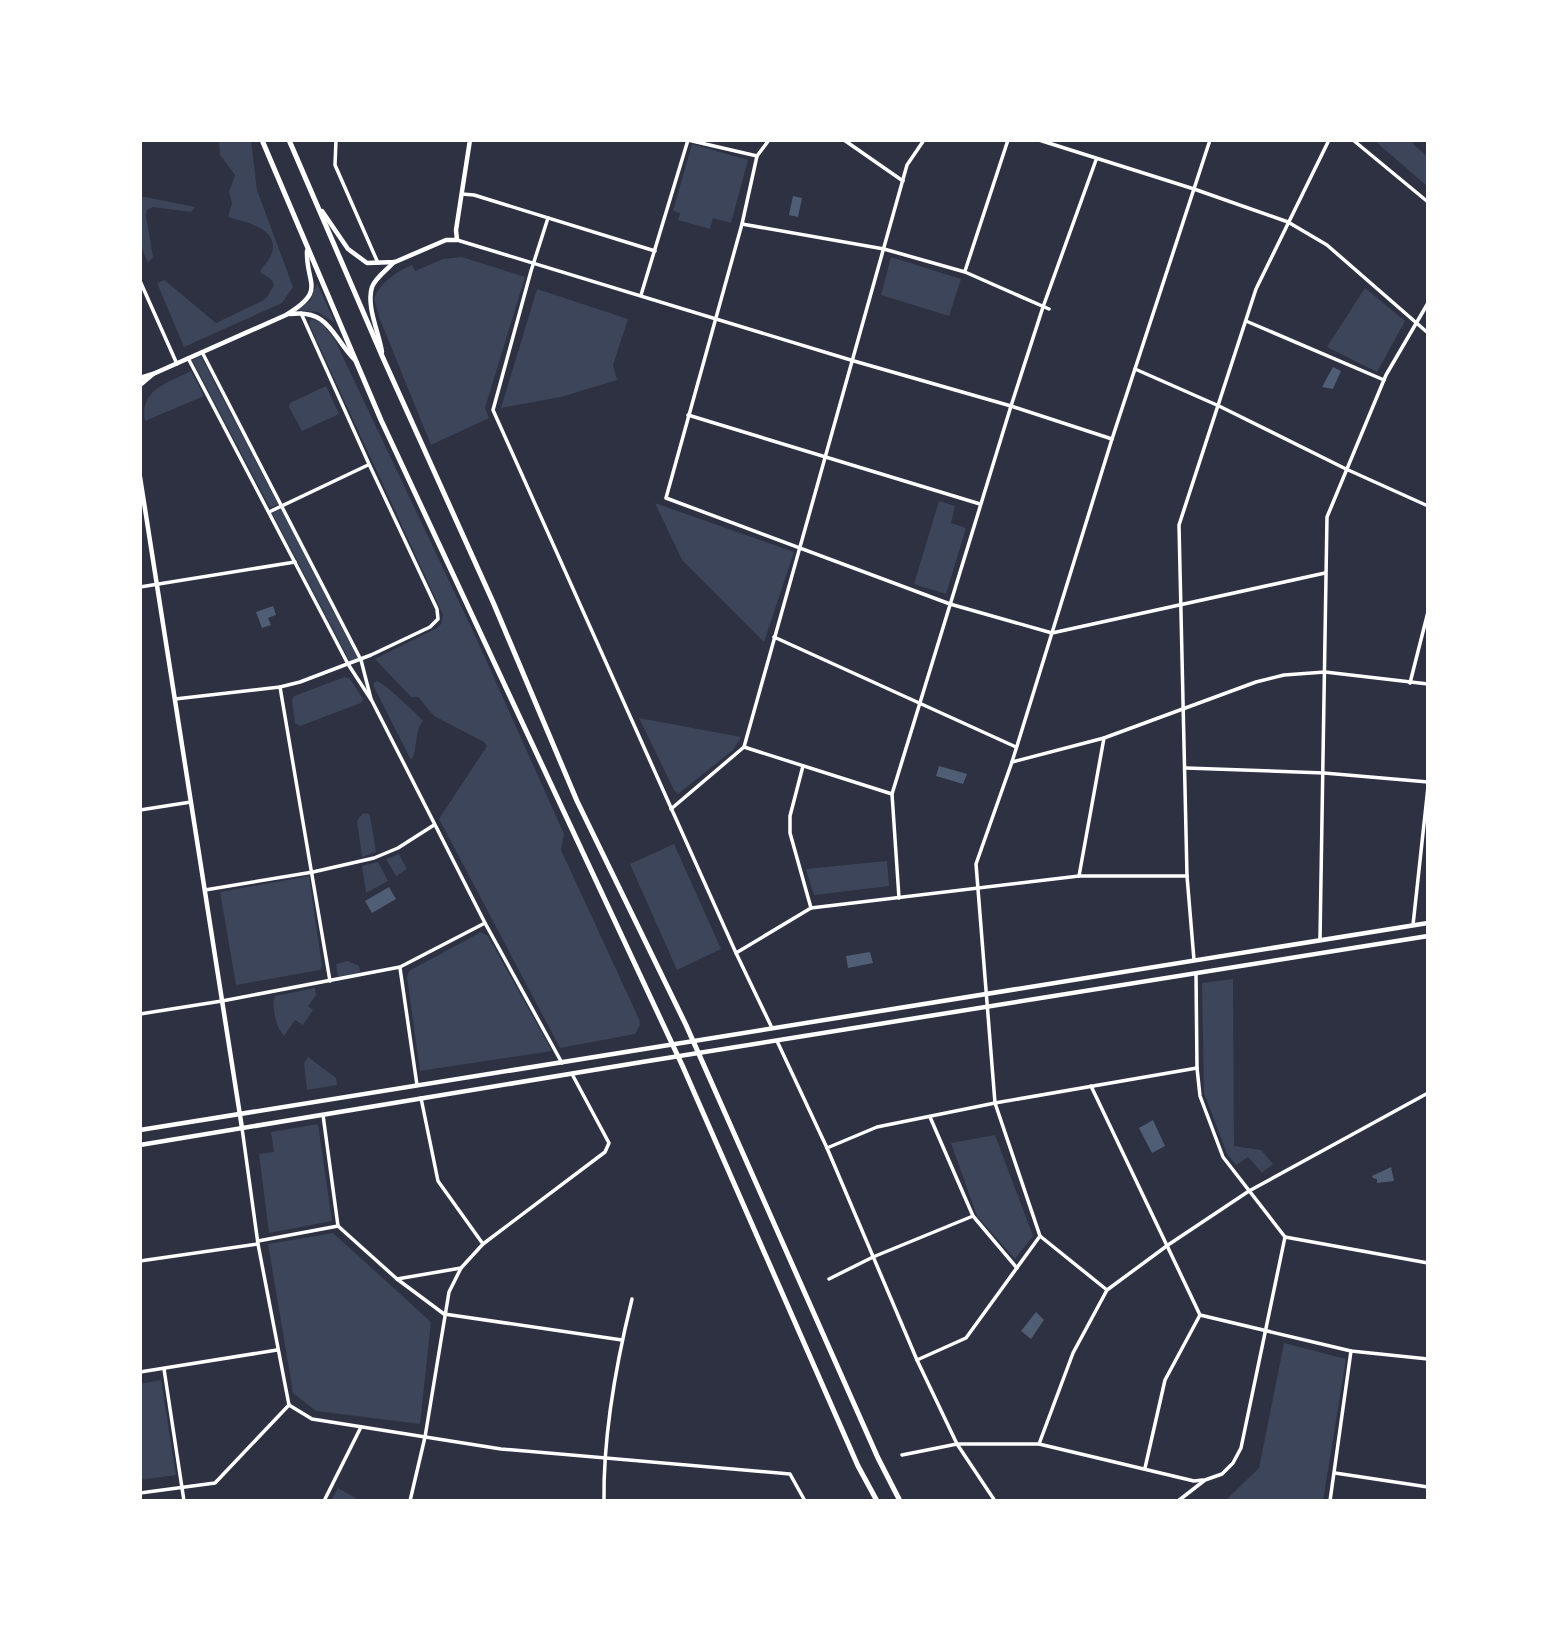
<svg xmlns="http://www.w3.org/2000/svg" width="1568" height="1641" font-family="'Varela Round',sans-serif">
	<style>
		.green { fill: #3c4559 }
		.water { fill: #4f5d75 }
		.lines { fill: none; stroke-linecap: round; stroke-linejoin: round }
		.minor { stroke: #fff; stroke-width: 3.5 }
		.tertiary { stroke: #fff; stroke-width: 4.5 }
		.secondary { stroke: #fff; stroke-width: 4.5 }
		.trunk { stroke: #fff; stroke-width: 5 }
	</style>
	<rect width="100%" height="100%" fill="#2d3142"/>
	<g class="green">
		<path d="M219,140H251L257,190L293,287L282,303L184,347L157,283L164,280L168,283L216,323L262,301L267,297L274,285L272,280L260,272C263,265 270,260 272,253C279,228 245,222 228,217L232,203L229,192L235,175L220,155Z"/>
		<path d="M1374,140H1415L1413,144L1428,157V187Z"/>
		<path d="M692,144L748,160L731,223L713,218L710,229L678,220L680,213L673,211Z"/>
		<path d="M140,196L195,207L191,212L153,207L147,210L146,216L153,257L148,263L140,244Z"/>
		<path d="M462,257L525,277L485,408L489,418L431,445L379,317L374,298C381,282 396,272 412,265L415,271L443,259Z"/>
		<path d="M891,257L961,279L949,316L881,295Z"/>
		<path d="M317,283L335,323L318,312L297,310L310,301Z"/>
		<path d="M1365,288L1405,321L1377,372L1327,347Z"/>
		<path d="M537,289L628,319L613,365L617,380L561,397L501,408Z"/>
		<path d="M311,319L322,323L335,340L478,642L564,834L561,850L639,1019L640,1025L635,1034L560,1048L439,819L487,746L484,742L434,716L418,697H411L375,659L437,628L441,624L443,615L309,324Z"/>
		<path d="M201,356L278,504L270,508L192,360Z"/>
		<path d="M191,371L204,396L145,421C139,389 168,383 191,371Z"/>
		<path d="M326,386L339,414L302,431L289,407L290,403Z"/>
		<path d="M939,501L955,506L951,523L966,528L946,594L914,584Z"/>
		<path d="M655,503L794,552L764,642L682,560Z"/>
		<path d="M281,509L358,659L350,662L272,513Z"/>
		<path d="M345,677L350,679L363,699L361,703L300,726L295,723L292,700L294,696Z"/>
		<path d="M377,681C384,683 417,714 423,721C413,732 419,749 411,760L374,687V683Z"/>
		<path d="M639,718L741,737L733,750L678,794L674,790Z"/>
		<path d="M363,813L369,814L370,816L376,852L362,857L357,821Z"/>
		<path d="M674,844L721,949L677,970L630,864Z"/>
		<path d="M399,854L407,869L396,876L386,859Z"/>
		<path d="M887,861L889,886L814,895L806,869Z"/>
		<path d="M378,862L388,881L366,893L362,866Z"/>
		<path d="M309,876L322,966L320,970L236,985L220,892Z"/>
		<path d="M481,932L488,936L552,1051L420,1071L407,977L409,971Z"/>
		<path d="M348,961L359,966L360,972L338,977L336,964Z"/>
		<path d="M1233,979L1234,1146L1261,1150L1273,1164L1262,1173L1248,1157L1236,1165L1227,1154L1204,1093L1202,983Z"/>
		<path d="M315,988L316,995L308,1006L313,1010L303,1025L295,1020L284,1036C276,1027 271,1007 275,996Z"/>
		<path d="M308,1057L336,1078L337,1085L307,1090L304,1063Z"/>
		<path d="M318,1124L332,1221L269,1233L259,1154L274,1152L271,1132Z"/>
		<path d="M995,1135L1033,1236L1015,1259L977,1216L951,1143Z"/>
		<path d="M333,1233L431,1322L420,1424L316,1411L293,1393L268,1244Z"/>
		<path d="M1284,1343L1346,1359L1323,1501H1225L1259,1468Z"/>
		<path d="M161,1380L176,1475L140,1480V1384Z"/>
		<path d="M338,1488L361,1501H331Z"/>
	</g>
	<g class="water">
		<path d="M793,196L802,198L798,217L789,215Z"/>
		<path d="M1333,367L1341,371L1333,389L1322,387Z"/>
		<path d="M273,606L276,615L268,618L271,625L262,628L256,612Z"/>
		<path d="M939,766L967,774L963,784L936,776Z"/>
		<path d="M389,887L396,899L372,913L365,901Z"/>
		<path d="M870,952L873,963L848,968L846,956Z"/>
		<path d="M1153,1120L1165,1146L1152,1153L1139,1128Z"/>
		<path d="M1391,1167L1394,1181L1377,1183V1179L1373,1178L1372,1176Z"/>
		<path d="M1036,1312L1044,1320L1031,1339L1021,1331Z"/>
	</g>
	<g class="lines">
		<g class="minor">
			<path d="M336,140L335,165L378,263"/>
			<path d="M688,140L757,156"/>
			<path d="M769,140L757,156L742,224L666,498L950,604L1052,633L1325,573"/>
			<path d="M844,140L903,181"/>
			<path d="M1039,140L1194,189L1288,222L1327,245L1428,333"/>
			<path d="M1353,140L1428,202"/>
			<path d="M462,194L474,195L655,251"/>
			<path d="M548,218L531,271L493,410L736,953L772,1028"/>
			<path d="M742,224L884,249L965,272L1049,309"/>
			<path d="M457,240L854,361L1011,406L1112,439"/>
			<path d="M965,271L1008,140"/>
			<path d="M140,281L177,364"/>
			<path d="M641,295L688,140"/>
			<path d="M1246,321L1384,380"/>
			<path d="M202,352L361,660L371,699"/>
			<path d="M188,358L348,664L372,701L485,923L562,1063"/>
			<path d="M1135,369L1219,406L1346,469L1428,506"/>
			<path d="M688,415L980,504"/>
			<path d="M269,512L368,465"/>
			<path d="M140,587L295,562"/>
			<path d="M774,637L1016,747"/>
			<path d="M1410,683L1428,612"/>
			<path d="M280,687L330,981"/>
			<path d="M175,699L280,687L300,682L371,655L430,627L438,619L437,609L369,464L301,313"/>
			<path d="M744,747L907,165L924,140"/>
			<path d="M1012,762L1104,738L1256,682L1284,675L1325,672L1428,684"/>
			<path d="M803,766L790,816V833L811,908"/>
			<path d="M1186,768L1324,773L1428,782"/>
			<path d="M671,809L744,747L892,794"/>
			<path d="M140,810L191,802"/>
			<path d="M1079,876L1104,738"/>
			<path d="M205,890L313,872L374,858L398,848L434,825"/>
			<path d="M899,898L892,794L1011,406L1043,307L1096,160"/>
			<path d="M1413,925L1428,787"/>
			<path d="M1320,939L1327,517L1386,375L1428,303"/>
			<path d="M736,953L811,908L1079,876H1187"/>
			<path d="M1194,960L1187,876L1179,525L1256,289L1329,140"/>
			<path d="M400,968L417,1085"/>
			<path d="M1196,974L1197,1068L1200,1096L1223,1157L1285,1237L1428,1263"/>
			<path d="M140,1014L222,1001L400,967L485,923"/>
			<path d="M777,1041L827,1148L917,1360L957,1444L995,1501"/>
			<path d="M1091,1086L1200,1315L1351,1351L1428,1359"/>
			<path d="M323,1115L338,1226"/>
			<path d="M930,1117L973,1216L1017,1268"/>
			<path d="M827,1148L877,1127L995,1103L1197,1068"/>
			<path d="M338,1226L397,1279L444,1314L622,1340"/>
			<path d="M258,1241L338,1226"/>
			<path d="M483,1244L605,1152L609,1143L572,1074"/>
			<path d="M140,1261L258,1244"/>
			<path d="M397,1279L461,1268"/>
			<path d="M829,1279L873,1257L973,1216"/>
			<path d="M1107,1290L1040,1236L995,1103L976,864L1012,762L1112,439L1210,140"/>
			<path d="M917,1360L966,1338L1040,1236"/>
			<path d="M164,1369L184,1501"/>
			<path d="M140,1372L277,1350"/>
			<path d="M289,1405L312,1419L501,1449L790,1474L805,1501"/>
			<path d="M1039,1444L1194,1481L1203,1480"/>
			<path d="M902,1455L957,1444H1039L1073,1353L1107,1290L1168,1245L1249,1191L1428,1093"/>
			<path d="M1145,1468L1165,1380L1200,1315"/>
			<path d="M1335,1473L1428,1487"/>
			<path d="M140,1493L215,1483L289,1405L258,1244L242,1128"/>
			<path d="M324,1501L361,1427"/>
			<path d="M410,1501L425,1437L449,1292L461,1268L483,1244L438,1181L421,1098"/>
			<path d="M604,1501C603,1433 616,1364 632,1299"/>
			<path d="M1178,1501L1205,1480L1222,1474L1233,1463L1241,1448L1285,1237"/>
			<path d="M1330,1501L1351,1351"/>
		</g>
		<g class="tertiary">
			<path d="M322,211L348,249L367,263L395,262L446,240H457L456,230L470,140"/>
			<path d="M290,314C330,309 332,337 355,360"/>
			<path d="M382,352C379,332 366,307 372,287C376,277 387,270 394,262"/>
			<path d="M153,374L286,315C327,290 306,285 307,251"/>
			<path d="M140,378L153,374L140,385"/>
			<path d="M140,477L242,1128"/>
		</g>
		<g class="secondary">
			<path d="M140,1130L1428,923"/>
			<path d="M140,1145L642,1062L1428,936"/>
		</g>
		<g class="trunk">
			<path d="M262,140L381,420L683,1067L858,1466L877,1501"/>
			<path d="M289,140L383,358L493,602L577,801L686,1025L878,1458L900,1501"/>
		</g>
	</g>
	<rect width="1568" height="1641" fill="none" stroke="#ffffff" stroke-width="284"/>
</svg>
